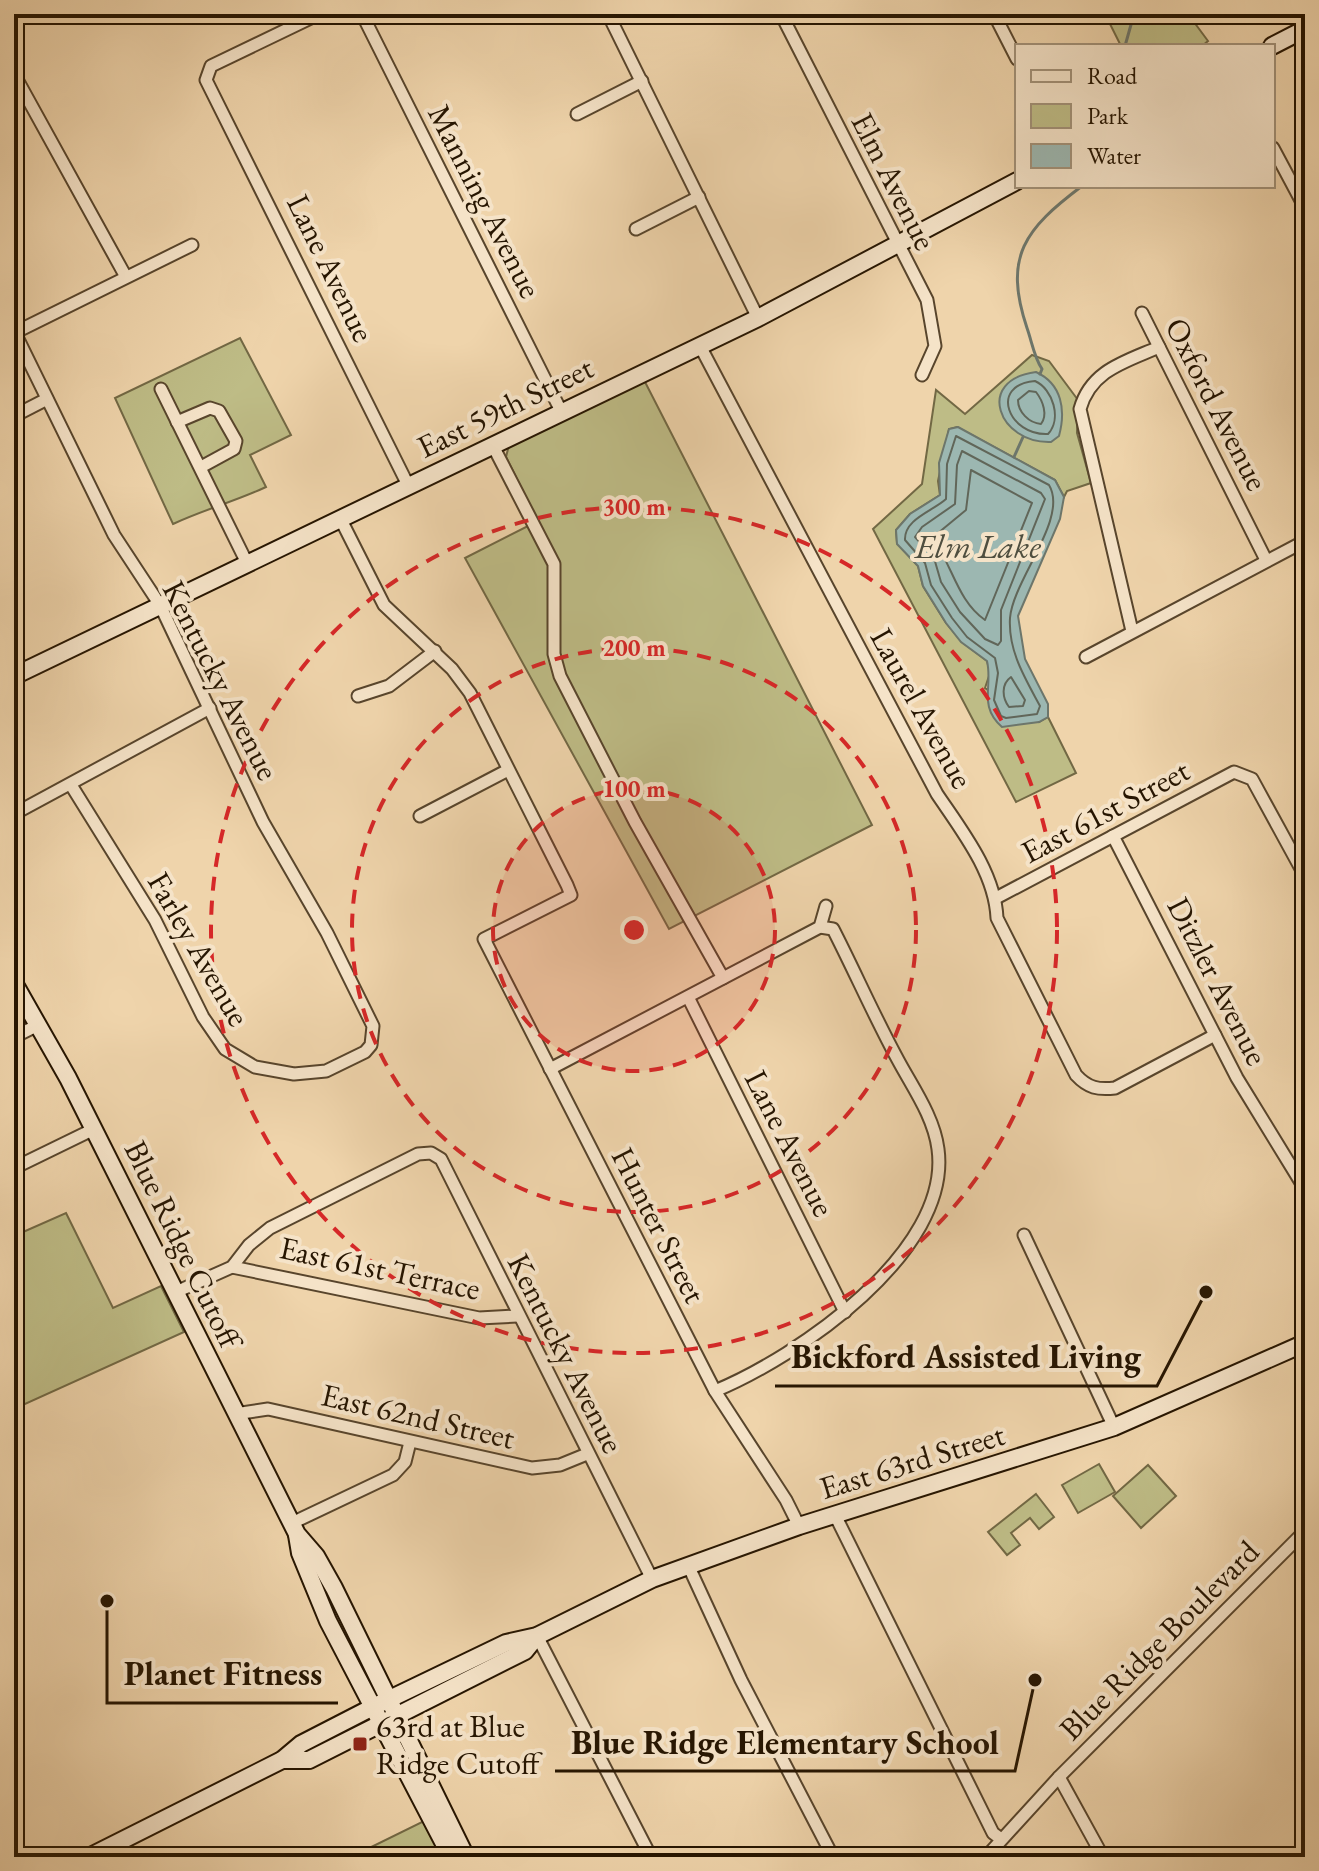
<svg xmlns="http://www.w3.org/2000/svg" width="1319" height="1871" font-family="'EB Garamond',serif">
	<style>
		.green { fill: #bebc86; stroke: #726844; stroke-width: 2 }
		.water { fill: #9cb7b1; stroke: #6d766b; stroke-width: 2 }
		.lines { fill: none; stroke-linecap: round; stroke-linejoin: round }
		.shore { stroke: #616659; stroke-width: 2 }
		.stream { stroke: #6d766b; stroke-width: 3 }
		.street-casing { stroke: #58452c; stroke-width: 15 }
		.secondary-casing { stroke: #261501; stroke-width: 20 }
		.street { stroke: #f5e3c8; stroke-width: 11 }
		.secondary { stroke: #f5e3c8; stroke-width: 16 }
		.ring { fill: none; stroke: #d62828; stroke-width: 4; stroke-dasharray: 14 10 }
		.poi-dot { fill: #8f2418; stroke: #f5e3c8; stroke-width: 3 }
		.labels { text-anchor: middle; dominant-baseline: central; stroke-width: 8; stroke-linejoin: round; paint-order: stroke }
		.street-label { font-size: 32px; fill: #261501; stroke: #f5e3c8 }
		.poi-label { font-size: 32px; fill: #261501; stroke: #f5e3c8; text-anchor: start }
		.water-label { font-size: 34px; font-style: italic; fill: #4f4e3f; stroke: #f5e3c8 }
		.centre { fill: #d62828; stroke: #f5e3c8; stroke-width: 4 }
		.ring-label { font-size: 24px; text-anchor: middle; font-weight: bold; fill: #d62828; stroke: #f5e3c8; stroke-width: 8; stroke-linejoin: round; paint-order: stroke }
		.leader { fill: none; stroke: #261501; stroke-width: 3 }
		.callout-dot { fill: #261501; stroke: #f5e3c8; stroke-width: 3 }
		.callout-label { font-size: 34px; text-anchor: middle; font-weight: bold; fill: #261501; stroke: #f5e3c8; stroke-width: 8; stroke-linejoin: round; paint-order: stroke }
	</style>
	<rect width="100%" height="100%" fill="#efd4ab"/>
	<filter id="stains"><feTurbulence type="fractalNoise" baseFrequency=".0025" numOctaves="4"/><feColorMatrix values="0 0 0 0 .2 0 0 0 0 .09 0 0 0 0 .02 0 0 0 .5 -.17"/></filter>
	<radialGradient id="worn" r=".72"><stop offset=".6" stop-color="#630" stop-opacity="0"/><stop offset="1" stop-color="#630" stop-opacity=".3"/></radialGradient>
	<g class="green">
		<path d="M1105,14H1188L1208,41L1202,46H1121Z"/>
		<path d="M240,338L291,435L250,455L266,487C234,502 205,509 173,524L115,398Z"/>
		<path d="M1032,355L1049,361L1078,400L1077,433L1091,483L1067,491L1064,497L1055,480L957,427L949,429L938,481L940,495L910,514L896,530L897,543L918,566L923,586L946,623L962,642L987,661L990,673L985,688L1039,722L1048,717L1076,773L1016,802L873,529L922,484L936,390L965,414Z"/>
		<path d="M644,380L872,825L669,929L465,558L538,521L506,457L509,445Z"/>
		<path d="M66,1213L113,1308L161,1286L184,1332L14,1409V1236Z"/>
		<path d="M1099,1464L1115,1492L1078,1513L1062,1485Z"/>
		<path d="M1148,1465L1176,1496L1141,1528L1113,1496Z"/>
		<path d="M1036,1494L1054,1517L1039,1529L1030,1518L1011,1533L1020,1545L1007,1555L988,1532Z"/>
		<path d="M424,1821L444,1857H351Z"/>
	</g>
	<g class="water">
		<path d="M1036,372C1062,384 1066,410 1059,436L1051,442C999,444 974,380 1036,372Z"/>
		<path d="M958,427L1055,480L1064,497L1060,519L1018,616L1025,659L1048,704V717L1039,722L1002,727C978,706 993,686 987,661L961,642L946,623L923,586L918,566L897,544L896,530L910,514L940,495L939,463L949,429Z"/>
	</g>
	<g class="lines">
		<g class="shore">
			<path d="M1035,381C1053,389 1062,419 1048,434C1009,436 988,385 1035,381Z"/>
			<path d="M1029,391L1036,392C1043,401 1048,415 1041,424C1029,423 1018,412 1018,400Z"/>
			<path d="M956,436L1049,485C1069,518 1013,580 1010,618C1008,651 1025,678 1040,706L1037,714L1006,718L1001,716L994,700L998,673L995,658L967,637L952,618L931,585L925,563L905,540C904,519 933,511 946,499L947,464Z"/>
			<path d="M962,451L1041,493L1045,499L1001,610V641L998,645L985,639L960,612L941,582L934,558L915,537L922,527L955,504L957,465Z"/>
			<path d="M971,470L1032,503L985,620C957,601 952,563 932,538L966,510Z"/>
			<path d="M1011,677L1025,700L1023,706L1009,707C1002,698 1001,684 1011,677Z"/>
		</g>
		<g class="stream">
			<path d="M1125,46L1134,14"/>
			<path d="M1040,374L1042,369C1034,357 1032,342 1027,328C1003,256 1025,229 1082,186"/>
			<path d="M1014,457L1023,437"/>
		</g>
		<g class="street-casing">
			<g id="street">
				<path d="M319,14L211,66L206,80L408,485"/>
				<path d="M362,14L561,411"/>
				<path d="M608,14L758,318"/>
				<path d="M781,14L927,300L935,346L922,375"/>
				<path d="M994,14L1017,59"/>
				<path d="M14,74L126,277"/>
				<path d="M577,114L642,81"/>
				<path d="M1273,148L1305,208"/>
				<path d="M636,229L699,197"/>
				<path d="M1142,313L1266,560"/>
				<path d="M14,333L192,245"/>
				<path d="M15,333L114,535L160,605L263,822L327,933L373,1026L371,1045L365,1052L326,1071L294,1074L255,1067L225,1049L203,1017L155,920L71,785"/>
				<path d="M700,346L937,794C962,831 995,873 997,918L1076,1075C1088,1088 1098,1090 1115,1088L1215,1035"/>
				<path d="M161,389L247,563"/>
				<path d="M14,416L47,399"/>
				<path d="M177,422L210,408L219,411L236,441L234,449L201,467"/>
				<path d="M492,444L554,564V654L560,676L635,822L723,978"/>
				<path d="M340,518L384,605L452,669L470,693L567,885L571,895L484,939L715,1391L786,1500L799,1526"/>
				<path d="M1132,631L1080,409C1091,370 1125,362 1159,347"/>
				<path d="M14,654L23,671"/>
				<path d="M1086,657L1305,541"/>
				<path d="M358,696L389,686L435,651"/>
				<path d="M14,814L210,708"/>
				<path d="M420,816L508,770"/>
				<path d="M1113,836L1237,1078L1305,1189"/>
				<path d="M996,898L1234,772L1252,779L1305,876"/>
				<path d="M688,997L845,1312"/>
				<path d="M14,1037L38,1025"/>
				<path d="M550,1069L820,927L826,906"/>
				<path d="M14,1168L94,1129"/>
				<path d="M1024,1235L1114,1427"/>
				<path d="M232,1267L479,1318L517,1316"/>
				<path d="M176,1292L232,1267L249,1245L270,1228L418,1154L431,1153L441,1159L652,1579"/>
				<path d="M715,1391C797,1357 952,1252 938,1149C934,1117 913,1088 898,1060C875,1018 855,972 833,929L820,927"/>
				<path d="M235,1414L268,1409L532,1468L560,1465L587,1454"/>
				<path d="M835,1515L993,1833L1001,1839"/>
				<path d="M292,1523L393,1475L405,1462L410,1442"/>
				<path d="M688,1565L741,1680L833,1857"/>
				<path d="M537,1636L651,1857"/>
				<path d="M1059,1777L1103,1857"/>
				<path d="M986,1857L1059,1777L1305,1531"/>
			</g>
		</g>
		<g class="secondary-casing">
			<g id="secondary">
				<path d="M1272,46L1305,29"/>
				<path d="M14,676L758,318L1017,181"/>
				<path d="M14,983L68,1078L297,1534L316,1556L334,1588L466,1857"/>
				<path d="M297,1535L300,1553L328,1621L451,1857"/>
				<path d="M282,1760H309L525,1651L537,1636"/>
				<path d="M89,1857L282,1760L301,1744L373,1707L506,1643L537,1636L652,1579L799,1526L1114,1427L1305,1343"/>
			</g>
		</g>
		<use href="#street" class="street"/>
		<use href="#secondary" class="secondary"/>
	</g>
	<circle cx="634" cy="930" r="141" fill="#d62828" fill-opacity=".12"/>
	<g class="ring">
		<circle cx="634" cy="930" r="141"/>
		<circle cx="634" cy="930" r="282"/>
		<circle cx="634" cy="930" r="423"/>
	</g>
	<rect class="poi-dot" x="352" y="1736" width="16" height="16" rx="4"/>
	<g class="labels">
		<g class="street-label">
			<text transform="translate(894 181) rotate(63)">Elm Avenue</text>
			<text transform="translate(485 201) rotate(63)">Manning Avenue</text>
			<text transform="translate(331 268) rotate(64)">Lane Avenue</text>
			<text transform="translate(1217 404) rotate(63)">Oxford Avenue</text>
			<text transform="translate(505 407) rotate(-26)">East 59th Street</text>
			<text transform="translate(221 680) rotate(63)">Kentucky Avenue</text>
			<text transform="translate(922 708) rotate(61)">Laurel Avenue</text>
			<text transform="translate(1105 811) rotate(-28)">East 61st Street</text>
			<text transform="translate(199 949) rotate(60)">Farley Avenue</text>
			<text transform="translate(1218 981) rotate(63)">Ditzler Avenue</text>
			<text transform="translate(790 1143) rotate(63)">Lane Avenue</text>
			<text transform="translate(659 1225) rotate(63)">Hunter Street</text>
			<text transform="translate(183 1244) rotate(64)">Blue Ridge Cutoff</text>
			<text transform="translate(380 1268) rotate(12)">East 61st Terrace</text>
			<text transform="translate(566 1353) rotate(63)">Kentucky Avenue</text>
			<text transform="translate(418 1416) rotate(13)">East 62nd Street</text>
			<text transform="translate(912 1461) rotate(-17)">East 63rd Street</text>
			<text transform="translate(1159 1640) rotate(-45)">Blue Ridge Boulevard</text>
		</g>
		<g class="poi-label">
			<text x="376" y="1726">63rd at Blue<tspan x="376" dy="37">Ridge Cutoff</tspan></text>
		</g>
		<g class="water-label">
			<text x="978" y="546">Elm Lake</text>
		</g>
	</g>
	<circle cx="634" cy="930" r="12" class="centre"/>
	<g class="ring-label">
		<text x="634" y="515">300 m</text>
		<text x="634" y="656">200 m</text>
		<text x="634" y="797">100 m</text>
	</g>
	<path class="leader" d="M1206 1292L1157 1386H775M107 1601L107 1703H338M1035 1680L1015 1771H555"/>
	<g class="callout-dot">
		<circle cx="1206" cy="1292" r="8"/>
		<circle cx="107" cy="1601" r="8"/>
		<circle cx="1035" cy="1680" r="8"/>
	</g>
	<g class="callout-label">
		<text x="966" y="1368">Bickford Assisted Living</text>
		<text x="223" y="1685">Planet Fitness</text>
		<text x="785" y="1754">Blue Ridge Elementary School</text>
	</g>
	<rect width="1319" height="1871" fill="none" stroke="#efd4ab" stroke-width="48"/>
	<rect x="16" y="16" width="1287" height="1839" fill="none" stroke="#261501" stroke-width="4"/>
	<rect x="24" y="24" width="1271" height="1823" fill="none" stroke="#261501" stroke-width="2"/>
	<rect x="1015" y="44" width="260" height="144" fill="#f5e3c8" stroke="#a29178" stroke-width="2"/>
	<rect x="1031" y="70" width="40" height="12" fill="#f5e3c8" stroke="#a29178" stroke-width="2"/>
	<text x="1087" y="84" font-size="24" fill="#261501">Road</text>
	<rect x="1031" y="104" width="40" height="24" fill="#bebc86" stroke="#a29178" stroke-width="2"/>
	<text x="1087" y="124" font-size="24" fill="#261501">Park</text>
	<rect x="1031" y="144" width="40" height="24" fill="#9cb7b1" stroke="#a29178" stroke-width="2"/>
	<text x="1087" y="164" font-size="24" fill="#261501">Water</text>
	<rect width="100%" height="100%" filter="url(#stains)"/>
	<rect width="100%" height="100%" fill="url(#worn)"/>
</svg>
